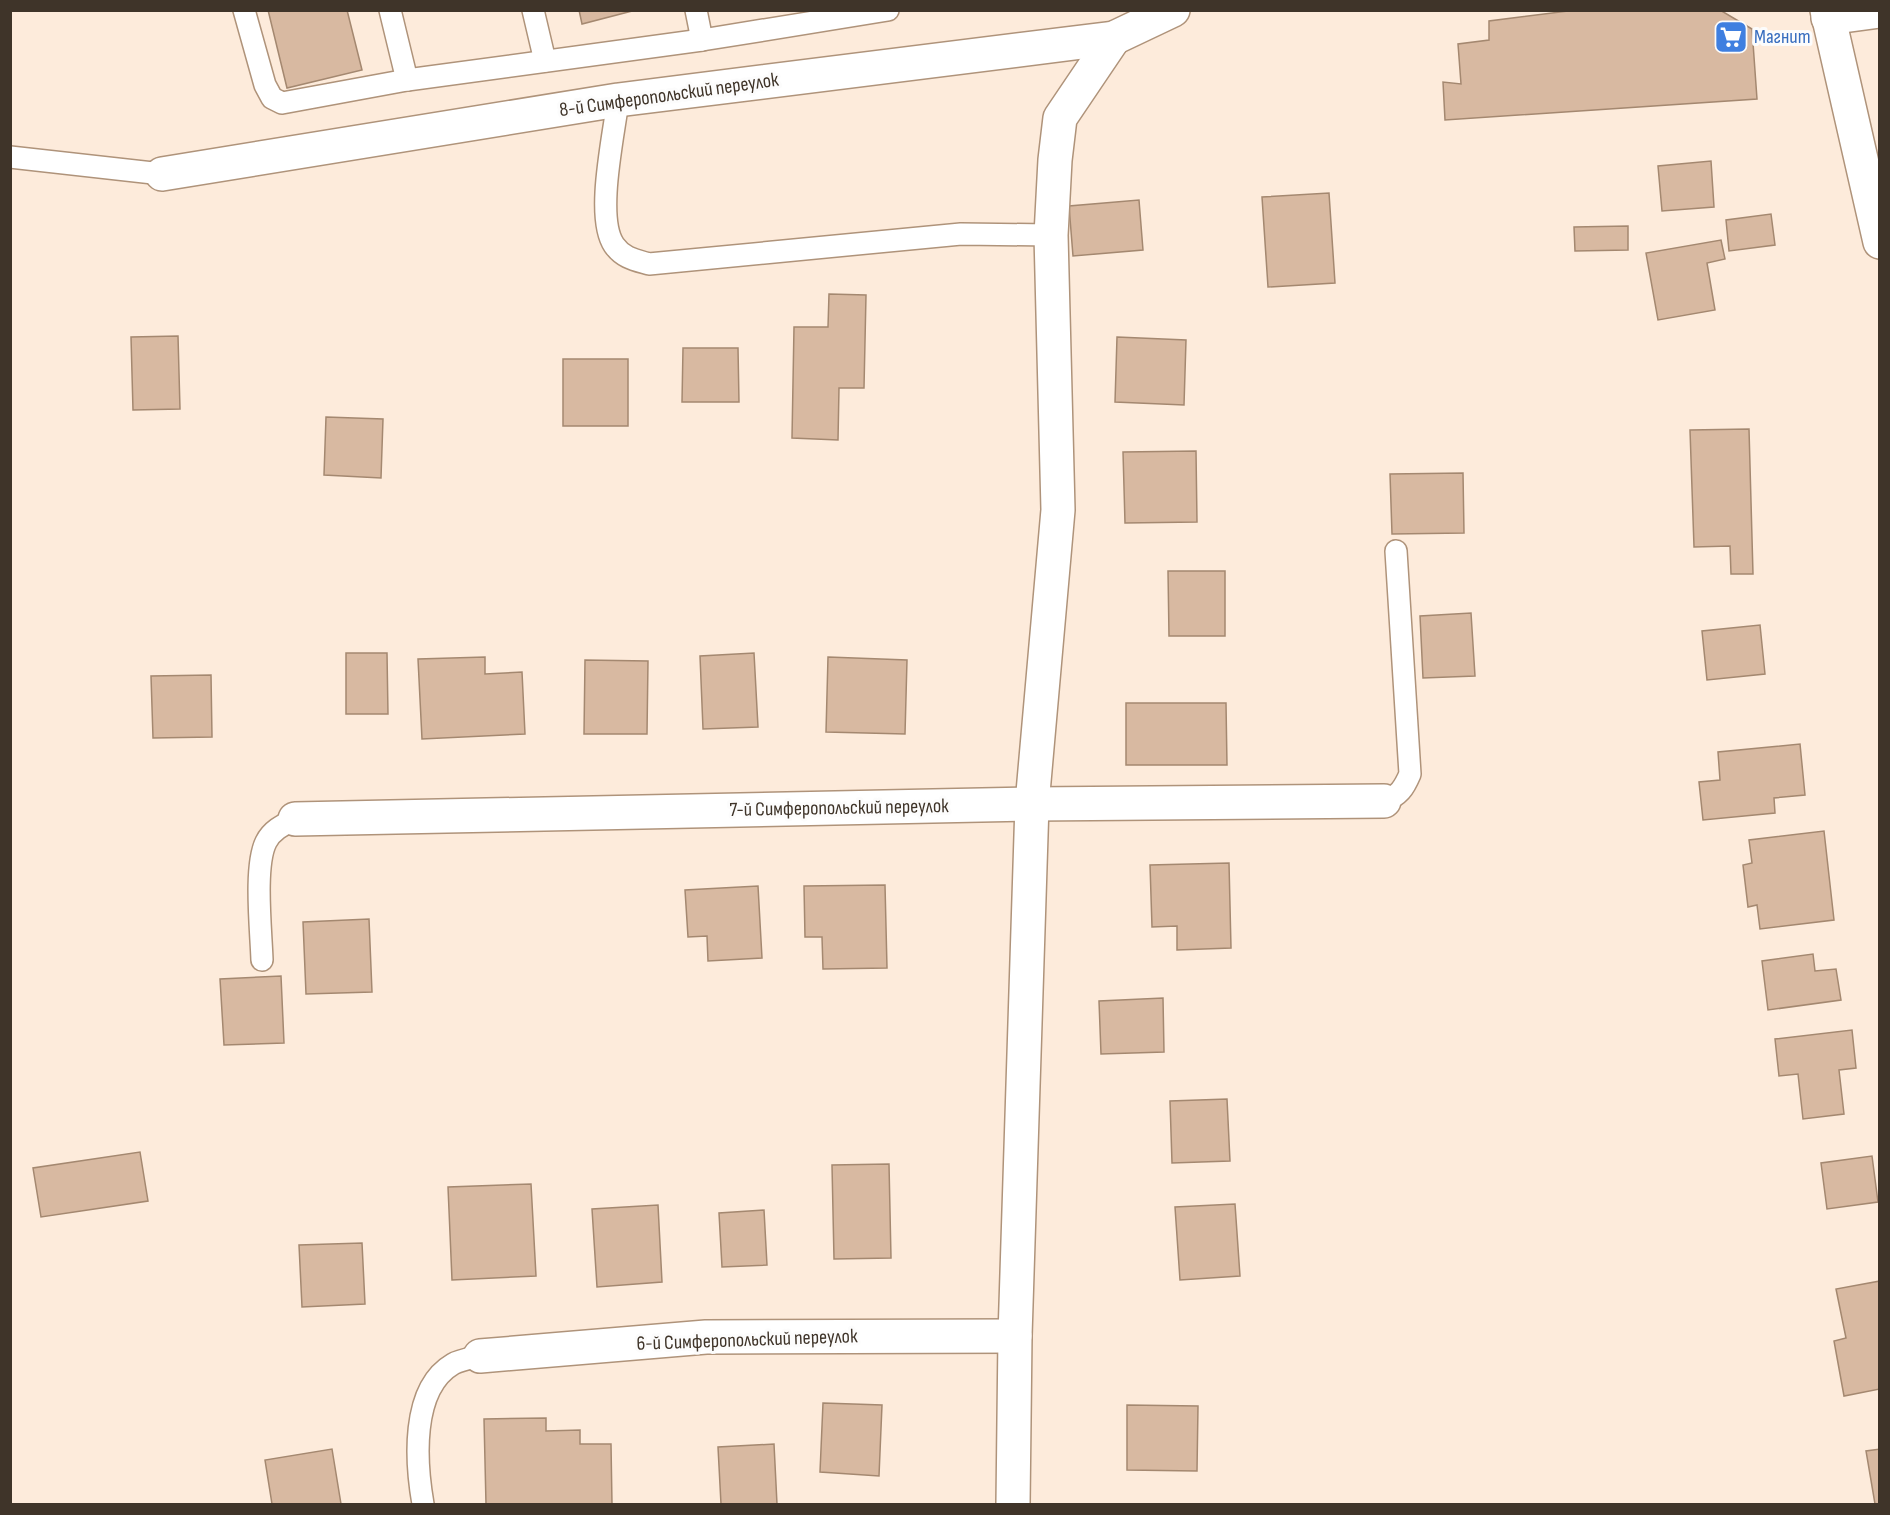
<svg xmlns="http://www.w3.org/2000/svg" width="1890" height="1515" font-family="'Sofia Sans Condensed',sans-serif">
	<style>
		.building { fill: #d8b9a1; stroke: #a48870; stroke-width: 1.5 }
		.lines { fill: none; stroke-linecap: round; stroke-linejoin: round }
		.service-casing { stroke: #af937a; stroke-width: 24 }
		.minor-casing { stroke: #af937a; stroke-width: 36 }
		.service { stroke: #fff; stroke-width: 21 }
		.minor { stroke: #fff; stroke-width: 33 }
		.labels { text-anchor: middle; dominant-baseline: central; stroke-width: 6; stroke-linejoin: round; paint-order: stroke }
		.shop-label { font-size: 20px; fill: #366cbe; stroke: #fcfcfc; text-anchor: start }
		.street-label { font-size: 20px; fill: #3f3429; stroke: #fcfcfc }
	</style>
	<rect width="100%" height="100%" fill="#fdebdb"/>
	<g class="building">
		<path d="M268,10H347L362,70L287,88Z"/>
		<path d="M579,10H636L582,24Z"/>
		<path d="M1576,10H1720L1752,29L1757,99L1445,120L1443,82L1461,84L1458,44L1489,40V21Z"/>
		<path d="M1711,161L1714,207L1662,211L1658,166Z"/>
		<path d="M1329,193L1335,283L1268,287L1262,197Z"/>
		<path d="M1139,200L1143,250L1073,256L1069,206Z"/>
		<path d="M1771,214L1775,245L1729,251L1726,220Z"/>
		<path d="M1628,226V250L1575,251L1574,227Z"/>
		<path d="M1721,240L1725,259L1707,263L1715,310L1658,320L1646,253Z"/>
		<path d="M829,294L866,295L864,388H839L838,440L792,438L794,327H828Z"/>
		<path d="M178,336L180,409L133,410L131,337Z"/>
		<path d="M1117,337L1186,340L1184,405L1115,402Z"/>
		<path d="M683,348H738L739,402H682Z"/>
		<rect x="563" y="359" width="65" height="67"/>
		<path d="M326,417L383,419L381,478L324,475Z"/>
		<path d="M1749,429L1753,574H1731L1730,546L1694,547L1690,430Z"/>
		<path d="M1196,451L1197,522L1125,523L1123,452Z"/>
		<path d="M1463,473L1464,533L1392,534L1390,474Z"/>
		<path d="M1168,571H1225V636H1169Z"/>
		<path d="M1471,613L1475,676L1423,678L1420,616Z"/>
		<path d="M1760,625L1765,674L1707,680L1702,631Z"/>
		<path d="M346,653H387L388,714H346Z"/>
		<path d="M754,653L758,727L703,729L700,656Z"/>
		<path d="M485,657V674L522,672L525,734L422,739L418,659Z"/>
		<path d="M828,657L907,660L905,734L826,732Z"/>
		<path d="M585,660L648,661L647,734H584Z"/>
		<path d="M211,675L212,737L153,738L151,676Z"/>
		<path d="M1126,703H1226L1227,765H1126Z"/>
		<path d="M1800,744L1805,795L1774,798L1775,813L1703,820L1699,782L1720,780L1718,752Z"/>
		<path d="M1824,831L1834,920L1760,929L1757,905L1748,907L1743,865L1752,863L1749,840Z"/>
		<path d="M1229,863L1231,948L1177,950V926L1152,927L1150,865Z"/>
		<path d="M885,885L887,968L823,969L822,937H805L804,886Z"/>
		<path d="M758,886L762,958L708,961L707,936L688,937L685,890Z"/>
		<path d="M369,919L372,992L306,994L303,922Z"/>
		<path d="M1813,954L1815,971L1836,969L1841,1000L1768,1010L1762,961Z"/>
		<path d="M281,976L284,1043L224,1045L220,979Z"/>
		<path d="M1163,998L1164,1052L1101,1054L1099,1001Z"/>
		<path d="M1852,1030L1856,1068L1839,1070L1844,1114L1803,1119L1798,1074L1779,1076L1775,1039Z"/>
		<path d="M1227,1099L1230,1161L1172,1163L1170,1101Z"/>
		<path d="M140,1152L148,1201L41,1217L33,1168Z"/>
		<path d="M1872,1156L1878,1202L1827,1209L1821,1163Z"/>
		<path d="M889,1164L891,1258L834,1259L832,1165Z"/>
		<path d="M531,1184L536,1276L452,1280L448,1187Z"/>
		<path d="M1235,1204L1240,1276L1180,1280L1175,1207Z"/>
		<path d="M658,1205L662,1282L597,1287L592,1209Z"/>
		<path d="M764,1210L767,1265L722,1267L719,1213Z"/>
		<path d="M362,1243L365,1304L302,1307L299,1245Z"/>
		<path d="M1880,1281V1389L1844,1396L1834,1341L1846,1338L1836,1289Z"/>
		<path d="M823,1403L882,1405L879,1476L820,1472Z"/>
		<path d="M1127,1405L1198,1406L1197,1471L1127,1470Z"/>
		<path d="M546,1418V1431L580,1430V1444H611L612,1504H486L484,1419Z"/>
		<path d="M774,1444L777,1504H721L718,1447Z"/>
		<path d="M332,1449L341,1504H272L265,1460Z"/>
		<path d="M1880,1449V1504H1875L1866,1451Z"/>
	</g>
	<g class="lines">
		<g class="service-casing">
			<g id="service">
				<path d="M244,10L265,85L272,98L282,103L407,80L702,40L888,10"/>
				<path d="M390,10L407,80"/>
				<path d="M533,10L545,61"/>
				<path d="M696,10L702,40"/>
				<path d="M618,100C614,135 595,217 614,245C623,258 635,260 649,264L961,234L1051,235"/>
				<path d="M10,157L162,174"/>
				<path d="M1384,801C1399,796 1404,788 1410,774L1396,551"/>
				<path d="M262,960C261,930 254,866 266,842C272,830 283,825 295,819"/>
				<path d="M423,1504C416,1464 410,1389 453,1364C460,1360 472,1358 480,1356"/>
			</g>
		</g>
		<g class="minor-casing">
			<g id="minor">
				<path d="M1827,10L1880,242"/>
				<path d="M1828,18L1880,11"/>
				<path d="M162,174L618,100L1114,38L1173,10"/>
				<path d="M295,819L1032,804L1384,801"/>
				<path d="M480,1356L706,1337L1015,1336"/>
				<path d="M1013,1504L1015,1336L1032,804L1058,510L1051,235L1055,160L1060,118L1114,38"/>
			</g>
		</g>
		<use href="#service" class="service"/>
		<use href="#minor" class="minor"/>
	</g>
	<defs>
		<g id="supermarket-square" transform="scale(1.725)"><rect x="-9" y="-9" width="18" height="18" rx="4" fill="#3f7fe0" stroke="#fcfcfc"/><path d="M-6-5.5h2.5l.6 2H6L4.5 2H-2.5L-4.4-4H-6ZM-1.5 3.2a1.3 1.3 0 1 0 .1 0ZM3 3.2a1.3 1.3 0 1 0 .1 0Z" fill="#fff"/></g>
	</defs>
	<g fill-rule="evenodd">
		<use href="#supermarket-square" x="1731" y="37"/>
	</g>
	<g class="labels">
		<g class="shop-label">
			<text x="1754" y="37">Магнит</text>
		</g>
		<g class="street-label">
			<text transform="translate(669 95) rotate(-8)">8-й Симферопольский переулок</text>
			<text transform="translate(839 808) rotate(-1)">7-й Симферопольский переулок</text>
			<text transform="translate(747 1340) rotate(-2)">6-й Симферопольский переулок</text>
		</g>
	</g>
	<rect width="1890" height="1515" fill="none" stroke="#3f3429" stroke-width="24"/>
</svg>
